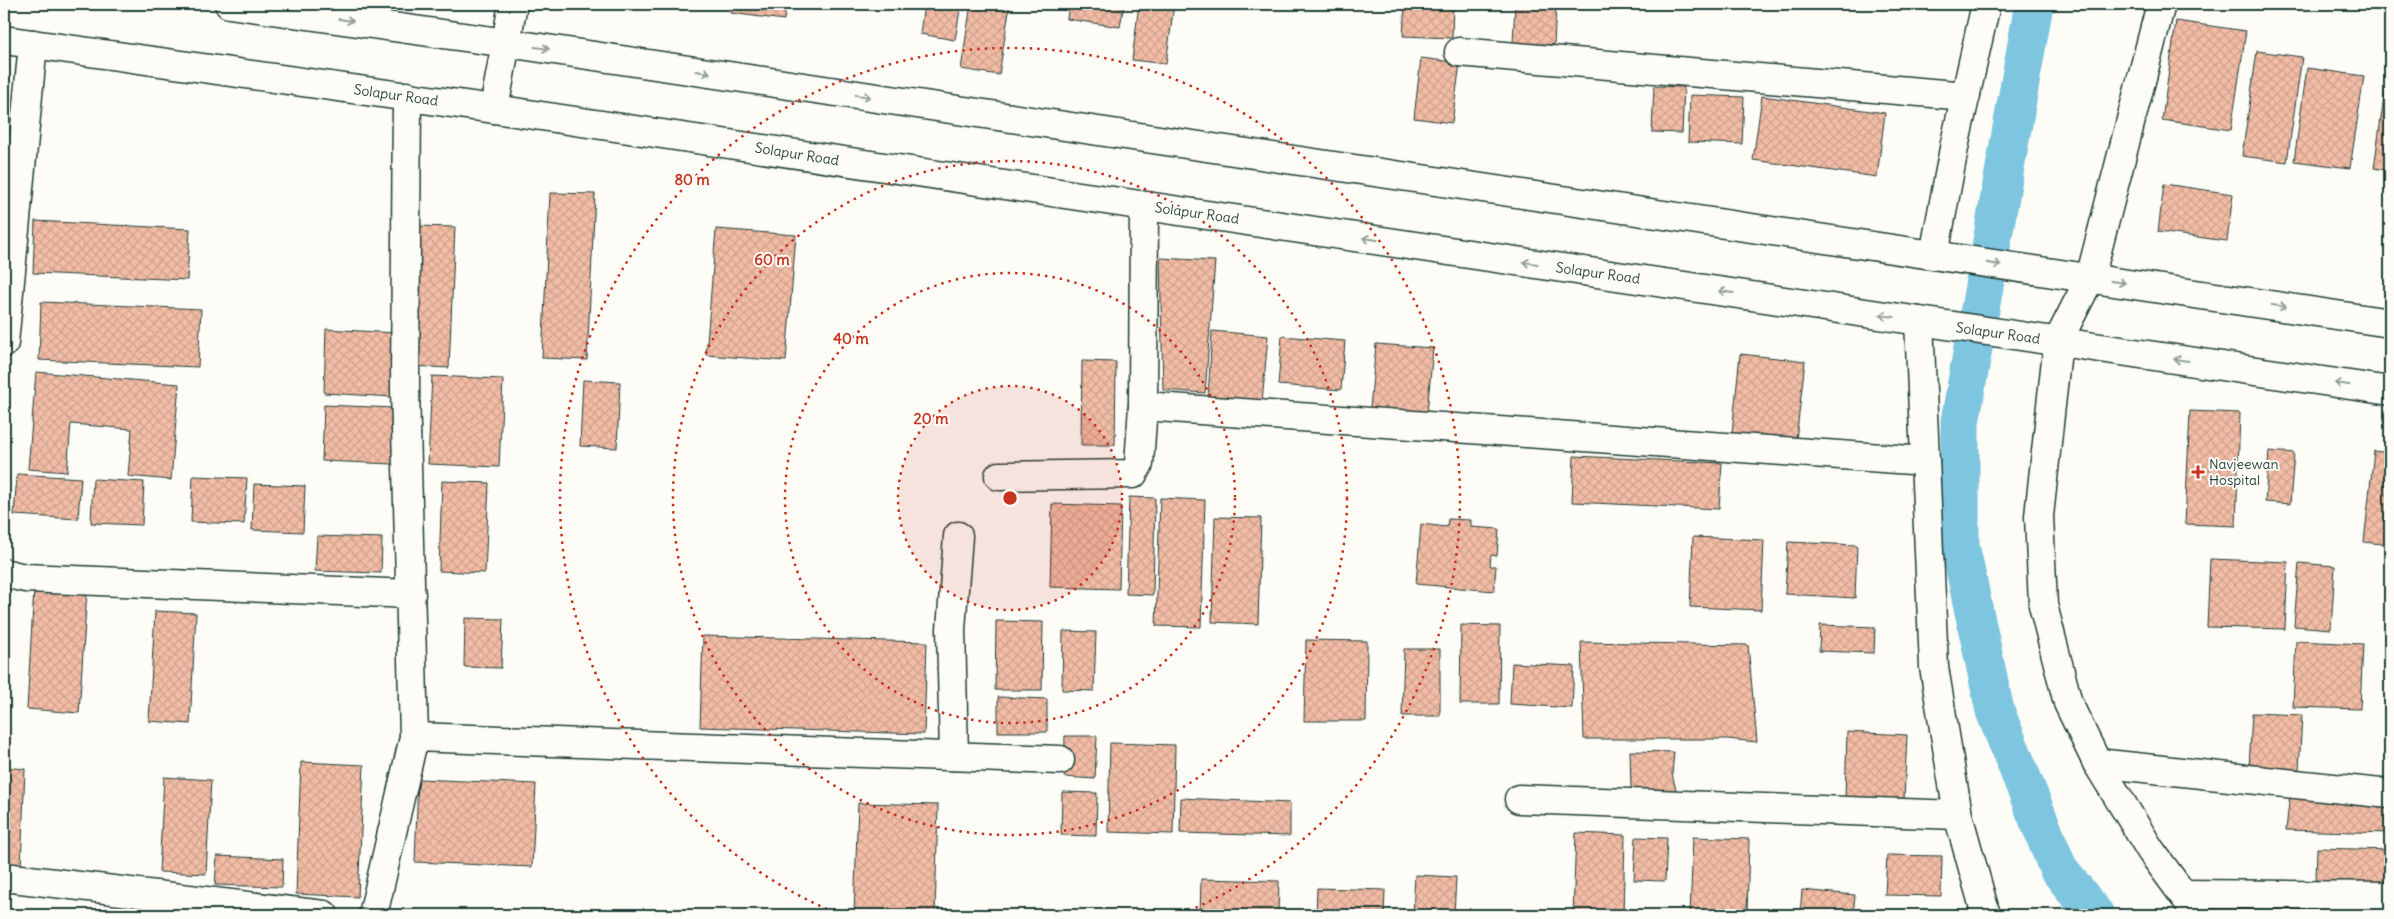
<svg xmlns="http://www.w3.org/2000/svg" width="2394" height="919" font-family="Delius,sans-serif">
	<style>
		.lines { fill: none; stroke-linecap: round; stroke-linejoin: round }
		.canal { stroke: #7ec6df; stroke-width: 39 }
		.building { fill: url(#building-cross-hatch); stroke: #1f3d34 }
		.minor-casing { stroke: #1f3d34; stroke-width: 31 }
		.major-casing { stroke: #1f3d34; stroke-width: 31 }
		.highway-casing { stroke: #1f3d34; stroke-width: 31 }
		.minor { stroke: #fdfcf7; stroke-width: 28 }
		.major { stroke: #fdfcf7; stroke-width: 28 }
		.highway { stroke: #fdfcf7; stroke-width: 28 }
		.oneway { stroke: #8e9c96 }
		.ring { fill: none; stroke: #c8321e; stroke-width: 2.5; stroke-dasharray: 2.5 5 }
		.poi-dot { fill: #c8321e; stroke: #fdfcf7; stroke-width: 2 }
		.labels { text-anchor: middle; dominant-baseline: central; stroke-width: 4; stroke-linejoin: round; paint-order: stroke }
		.street-label { font-size: 14px; fill: #1f3d34; stroke: #fdfcf7 }
		.poi-label { font-size: 14px; fill: #1f3d34; stroke: #fdfcf7; text-anchor: start }
		.centre { fill: #c8321e; stroke: #fdfcf7; stroke-width: 2.5 }
		.ring-label { font-size: 15px; text-anchor: middle; font-weight: bold; fill: #c8321e; stroke: #fdfcf7; stroke-width: 4; stroke-linejoin: round; paint-order: stroke }
	</style>
	<defs>
		<pattern id="building-cross-hatch" width="8" height="8" patternUnits="userSpaceOnUse" patternTransform="scale(1.25)"><rect width="8" height="8" fill="#f2bca5"/><path d="M0 0l8 8M0 8l8-8" fill="none" stroke="#cfa28f"/></pattern>
	</defs>
	<rect width="100%" height="100%" fill="#fdfcf7"/>
	<filter id="ink" filterUnits="userSpaceOnUse"><feTurbulence type="fractalNoise" baseFrequency=".02" numOctaves="2"/><feDisplacementMap in="SourceGraphic" scale="10" xChannelSelector="R" yChannelSelector="G"/><feConvolveMatrix kernelMatrix="1 2 1 2 8 2 1 2 1" color-interpolation-filters="sRGB"/></filter>
	<g filter="url(#ink)">
		<g class="lines">
			<path class="canal" d="M2034,4L1960,422V545L1995,711L2058,868L2095,915"/>
		</g>
		<g class="building">
			<path d="M732,4H786L784,20L731,13Z"/>
			<path d="M924,4H961L955,40L920,34Z"/>
			<path d="M971,4H1010L999,75L961,69Z"/>
			<path d="M1020,4H1054L1053,9Z"/>
			<path d="M1069,4H1124L1120,27L1067,19Z"/>
			<path d="M1139,4H1174L1166,64L1132,60Z"/>
			<path d="M1405,4H1453L1452,38L1403,36Z"/>
			<path d="M1515,4H1556L1554,45L1513,43Z"/>
			<path d="M2176,21L2246,31L2231,130L2162,120Z"/>
			<path d="M2257,51L2302,57L2287,162L2242,156Z"/>
			<path d="M1421,58L1460,63L1452,123L1414,118Z"/>
			<path d="M2389,61H2390V171L2374,168Z"/>
			<path d="M2307,68L2364,76L2350,168L2294,161Z"/>
			<path d="M1654,86L1684,87L1682,133L1652,132Z"/>
			<path d="M1690,95L1744,97L1742,144L1688,142Z"/>
			<path d="M1762,96L1885,113L1877,177L1753,160Z"/>
			<path d="M2164,184L2233,194L2227,241L2158,232Z"/>
			<path d="M550,193L595,194L587,360L542,358Z"/>
			<path d="M35,221L190,229L187,280L33,273Z"/>
			<path d="M417,226L455,227L449,368L411,366Z"/>
			<path d="M716,229L796,235L786,361L706,355Z"/>
			<path d="M1160,258L1215,261L1205,393L1163,390Z"/>
			<path d="M41,302L201,309L198,367L39,360Z"/>
			<path d="M326,329L395,333L393,397L324,393Z"/>
			<path d="M1212,331L1268,336L1262,403L1208,398Z"/>
			<path d="M1282,336L1345,341L1341,390L1278,385Z"/>
			<path d="M1376,344L1433,348L1427,413L1370,408Z"/>
			<path d="M1740,354L1805,361L1796,440L1732,433Z"/>
			<path d="M1082,361L1116,362L1115,445H1081Z"/>
			<path d="M36,372L179,384L171,480L128,476L132,429L71,424L67,472L28,469Z"/>
			<path d="M432,376L503,379L499,467L428,464Z"/>
			<path d="M583,380L620,382L617,448L580,446Z"/>
			<path d="M324,405L395,408L393,464L322,461Z"/>
			<path d="M2190,411L2240,413L2236,526L2185,524Z"/>
			<path d="M2269,451L2294,453L2290,504L2265,502Z"/>
			<path d="M2374,451L2390,453V545L2364,542Z"/>
			<path d="M1574,456L1722,463L1719,509L1572,502Z"/>
			<path d="M17,474L81,478L78,519L14,515Z"/>
			<path d="M193,476L247,478L244,524L191,522Z"/>
			<path d="M93,479L144,482L142,525L91,523Z"/>
			<path d="M442,481L489,483L485,573L439,571Z"/>
			<path d="M254,484L305,486L303,532L252,530Z"/>
			<path d="M1129,497L1155,498L1153,595L1126,594Z"/>
			<path d="M1160,498L1205,500L1201,627L1156,626Z"/>
			<path d="M1052,504L1121,506L1119,589L1050,587Z"/>
			<path d="M1215,517L1261,518L1258,624L1212,622Z"/>
			<path d="M1448,519L1471,520V527L1499,529L1497,556L1491,555L1490,566H1496L1494,591L1416,584L1421,524L1447,527Z"/>
			<path d="M317,536L382,538L381,573L315,571Z"/>
			<path d="M1693,537L1764,540L1761,610L1690,607Z"/>
			<path d="M1788,542L1857,545L1855,598L1785,594Z"/>
			<path d="M2210,559L2288,562L2285,629L2207,627Z"/>
			<path d="M2299,563L2335,566L2331,629L2294,626Z"/>
			<path d="M34,588L87,591L79,713L27,709Z"/>
			<path d="M155,611L196,613L190,724L149,721Z"/>
			<path d="M465,618L503,619L501,668L464,667Z"/>
			<path d="M996,621L1043,622L1042,690H995Z"/>
			<path d="M1461,625L1500,626L1499,704H1460Z"/>
			<path d="M1820,625L1875,627L1874,653L1819,651Z"/>
			<path d="M1063,631L1096,632L1094,691L1062,690Z"/>
			<path d="M703,636L927,642L924,734L700,727Z"/>
			<path d="M1306,640L1367,641L1366,721H1304Z"/>
			<path d="M2296,641L2363,644L2360,709L2293,707Z"/>
			<path d="M1581,642L1748,645L1757,742L1727,739H1584Z"/>
			<path d="M1404,649H1440V716H1402Z"/>
			<path d="M1512,663L1574,666L1572,708L1510,704Z"/>
			<path d="M998,697L1047,699V732H998Z"/>
			<path d="M2252,713L2302,715L2299,770L2249,768Z"/>
			<path d="M1847,732L1907,735L1904,800L1845,797Z"/>
			<path d="M1065,736H1097L1095,779L1064,777Z"/>
			<path d="M1110,743L1175,745L1173,834L1108,832Z"/>
			<path d="M1630,751L1674,752L1672,774L1676,790H1631Z"/>
			<path d="M301,762L364,765L358,897L296,894Z"/>
			<path d="M4,767L25,769L21,866L4,865Z"/>
			<path d="M164,777L211,780L206,874L159,872Z"/>
			<path d="M418,779L536,784L532,867L415,862Z"/>
			<path d="M1062,792L1097,793L1096,836L1061,835Z"/>
			<path d="M2290,793L2389,807L2390,833L2286,830Z"/>
			<path d="M1181,798L1290,803V836L1180,833Z"/>
			<path d="M858,803L938,805L935,915H854Z"/>
			<path d="M1576,833L1625,835L1623,915H1573Z"/>
			<path d="M1636,837L1667,838L1665,881L1634,880Z"/>
			<path d="M1693,837L1749,839L1747,915H1690Z"/>
			<path d="M2317,848L2390,850V883L2316,881Z"/>
			<path d="M1887,855L1942,856L1941,896L1885,895Z"/>
			<path d="M217,856L283,859L282,887L215,885Z"/>
			<path d="M1415,875L1456,877L1454,915H1413Z"/>
			<path d="M1201,879L1279,881L1278,915H1200Z"/>
			<path d="M1317,888L1385,890L1384,915H1316Z"/>
			<path d="M1802,890L1855,895L1853,915H1800Z"/>
			<path d="M2328,908L2385,910V915H2328Z"/>
		</g>
		<g class="lines">
			<g class="minor-casing">
				<g id="minor">
					<path d="M2161,4L2090,278L2058,341L2039,516L2043,605L2068,703L2097,763L2151,851L2198,915"/>
					<path d="M1459,52L1966,96"/>
					<path d="M1934,255L1955,143L1986,4"/>
					<path d="M1919,321L1934,667L1958,815L1986,915"/>
					<path d="M4,343L33,44"/>
					<path d="M1143,406L1925,461"/>
					<path d="M999,476L1133,474L1139,464L1143,406L1144,206"/>
					<path d="M4,573L25,578L411,594"/>
					<path d="M414,737L1060,760"/>
					<path d="M954,756L951,629L958,536"/>
					<path d="M2097,763L2390,794"/>
					<path d="M1519,799L1958,815"/>
					<path d="M4,877L324,915"/>
					<path d="M2183,894L2390,896"/>
					<path d="M373,915L414,737L405,388L407,96"/>
				</g>
			</g>
			<g class="major-casing">
				<path id="major" d="M494,109L513,4"/>
			</g>
			<g class="highway-casing">
				<g id="highway">
					<path d="M229,4L507,43L2390,323"/>
					<path d="M4,40L494,109L2390,391"/>
				</g>
			</g>
			<use href="#minor" class="minor"/>
			<use href="#major" class="major"/>
			<use href="#highway" class="highway"/>
		</g>
		<defs><path id="oneway-shaft" d="M-6 0H5M1.5-3L5.5 0L1.5 3" fill="none" stroke-width="1.6" stroke-linecap="round" stroke-linejoin="round" transform="scale(1.25)"/></defs>
		<g class="oneway">
			<use href="#oneway-shaft" transform="translate(346 20) rotate(8)"/>
			<use href="#oneway-shaft" transform="translate(542 48) rotate(8)"/>
			<use href="#oneway-shaft" transform="translate(703 72) rotate(8)"/>
			<use href="#oneway-shaft" transform="translate(863 96) rotate(8)"/>
			<use href="#oneway-shaft" transform="translate(1370 239) rotate(-172)"/>
			<use href="#oneway-shaft" transform="translate(1530 263) rotate(-172)"/>
			<use href="#oneway-shaft" transform="translate(1994 264) rotate(9)"/>
			<use href="#oneway-shaft" transform="translate(2118 282) rotate(8)"/>
			<use href="#oneway-shaft" transform="translate(1726 292) rotate(-172)"/>
			<use href="#oneway-shaft" transform="translate(2279 306) rotate(8)"/>
			<use href="#oneway-shaft" transform="translate(1887 316) rotate(-172)"/>
			<use href="#oneway-shaft" transform="translate(2181 360) rotate(-172)"/>
			<use href="#oneway-shaft" transform="translate(2342 384) rotate(-172)"/>
		</g>
	</g>
	<circle cx="1010" cy="498" r="112" fill="#c8321e" fill-opacity=".12"/>
	<g class="ring">
		<circle cx="1010" cy="498" r="112"/>
		<circle cx="1010" cy="498" r="225"/>
		<circle cx="1010" cy="498" r="337"/>
		<path d="M841 915A450 450 0 1 1 1179 915"/>
	</g>
	<path class="poi-dot" d="M2195.5 464.5h5v5h5v5h-5v5h-5v-5h-5v-5h5z"/>
	<g class="labels">
		<g class="street-label">
			<text transform="translate(396 95) rotate(8)">Solapur Road</text>
			<text transform="translate(797 154) rotate(9)">Solapur Road</text>
			<text transform="translate(1197 213) rotate(8)">Solapur Road</text>
			<text transform="translate(1598 273) rotate(8)">Solapur Road</text>
			<text transform="translate(1998 333) rotate(8)">Solapur Road</text>
		</g>
		<g class="poi-label">
			<text x="2209" y="464">Navjeewan<tspan x="2209" dy="16">Hospital</tspan></text>
		</g>
	</g>
	<circle cx="1010" cy="498" r="8" class="centre"/>
	<g class="ring-label">
		<text x="692" y="185">80 m</text>
		<text x="772" y="265">60 m</text>
		<text x="851" y="344">40 m</text>
		<text x="931" y="424">20 m</text>
	</g>
	<rect width="2394" height="919" fill="none" stroke="#fdfcf7" stroke-width="20"/>
	<rect x="10" y="10" width="2374" height="899" fill="none" stroke="#1f3d34" stroke-width="2" filter="url(#ink)"/>
</svg>
